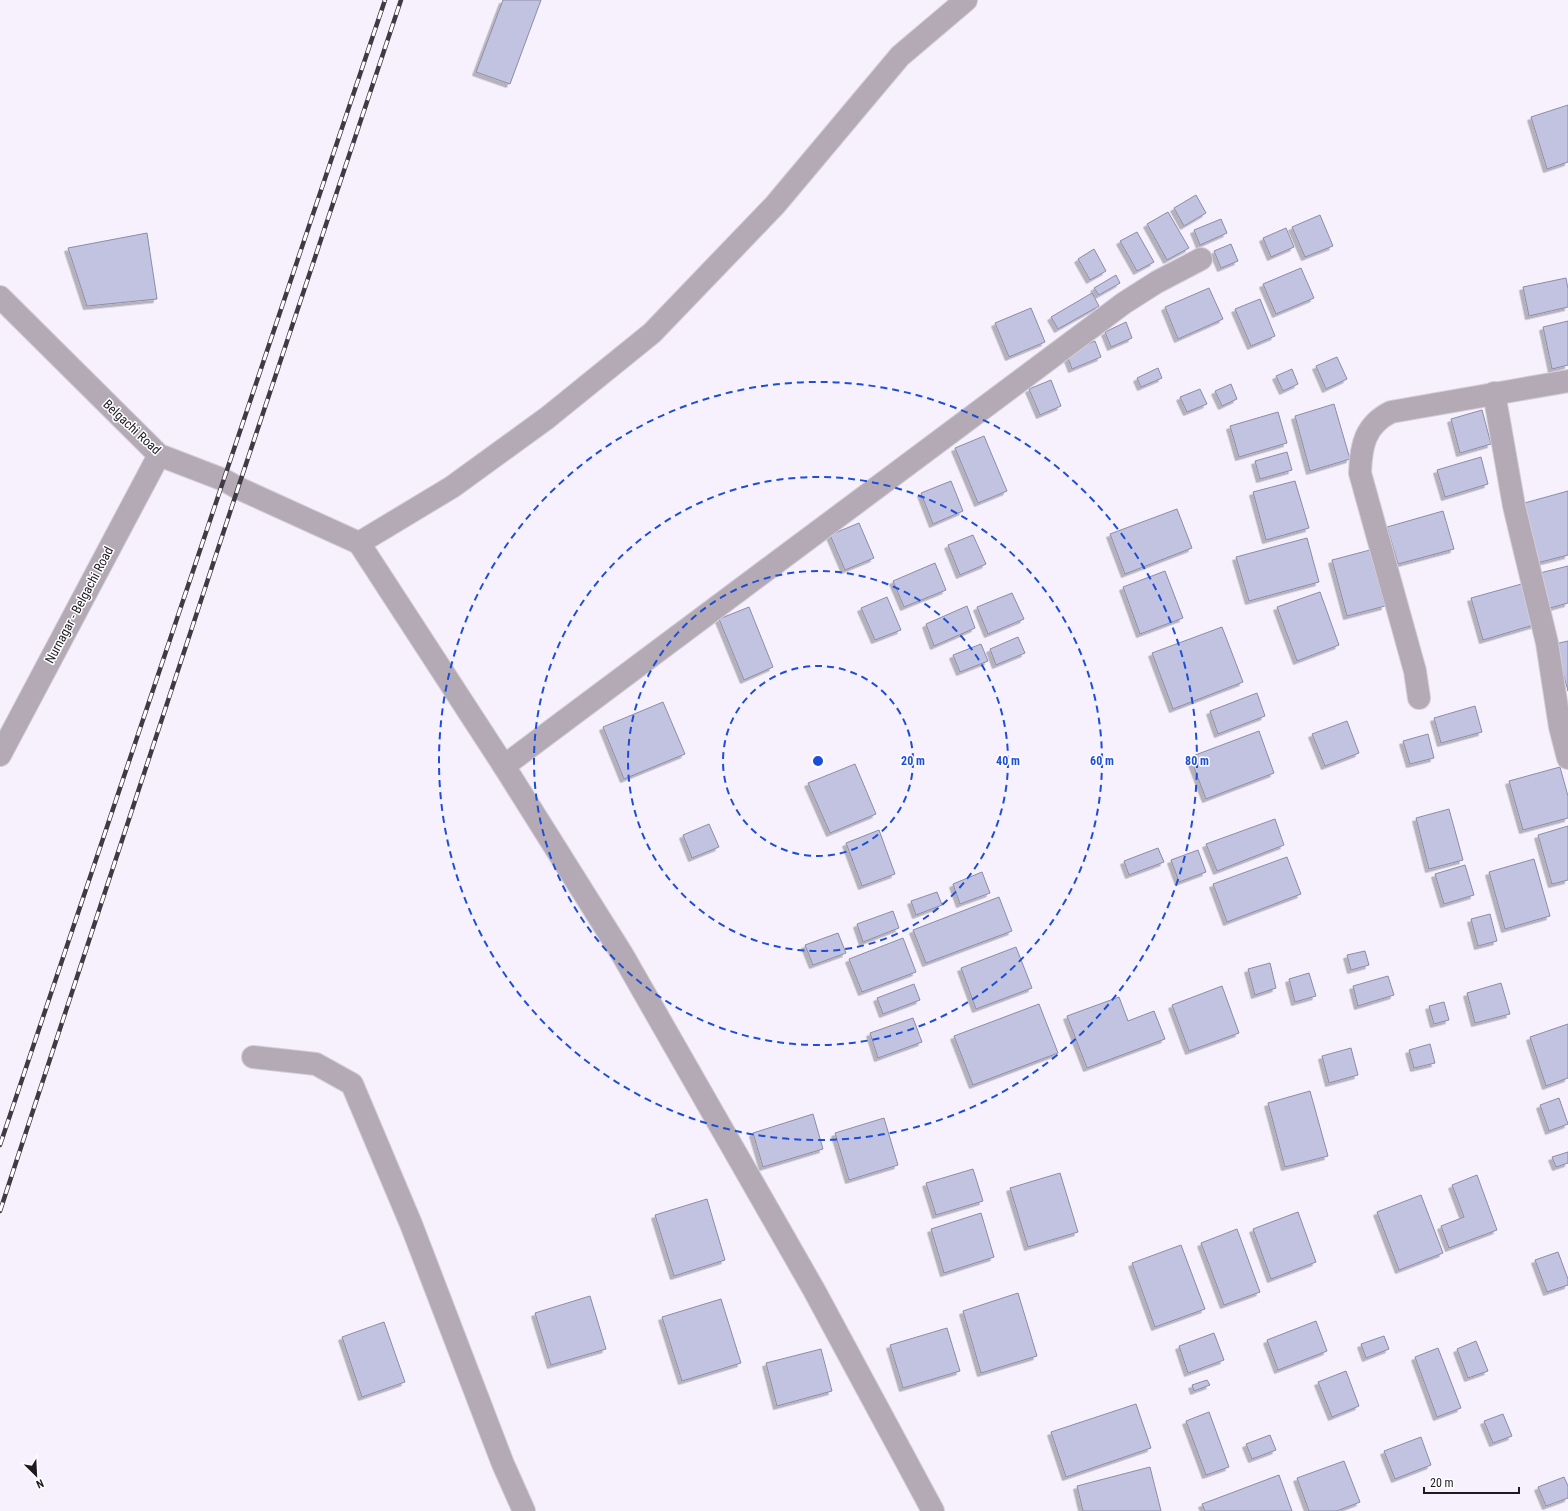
<svg xmlns="http://www.w3.org/2000/svg" width="1568" height="1511" font-family="'Roboto Condensed',sans-serif">
	<style>
		.building { fill: #c2c3e1; stroke: #8c8ca8; filter: url(#shadow) }
		.lines { fill: none; stroke-linecap: round; stroke-linejoin: round }
		.minor-casing { stroke: #d3ceda; stroke-width: 24 }
		.minor { stroke: #b4aab5; stroke-width: 22 }
		.rail-casing { stroke: #3f3a44; stroke-width: 4.5 }
		.rail { stroke: #fff; stroke-width: 3; stroke-dasharray: 9; stroke-linecap: butt }
		.ring { fill: none; stroke: #1d4ed8; stroke-width: 2; stroke-dasharray: 7 5 }
		.labels { text-anchor: middle; dominant-baseline: central; stroke-width: 3; stroke-linejoin: round; paint-order: stroke }
		.street-label { font-size: 13px; fill: #1e1923; stroke: #fff }
		.centre { fill: #1d4ed8; stroke: #fff; stroke-width: 2 }
		.ring-label { font-size: 12px; text-anchor: middle; font-weight: bold; fill: #1d4ed8; stroke: #fff; stroke-width: 3; stroke-linejoin: round; paint-order: stroke }
	</style>
	<defs>
		<filter id="shadow"><feDropShadow dx="-3.5" dy="3.5" stdDeviation="0" flood-color="#0004"/></filter>
	</defs>
	<rect width="100%" height="100%" fill="#f6f1fd"/>
	<g class="building">
		<path d="M503,0H541L510,84L476,72Z"/>
		<path d="M1568,105V162L1547,169L1531,117Z"/>
		<path d="M1196,195L1206,213L1184,226L1174,208Z"/>
		<path d="M1168,212L1189,248L1167,260L1147,224Z"/>
		<path d="M1320,215L1333,246L1305,257L1292,227Z"/>
		<path d="M1221,219L1227,233L1200,245L1194,230Z"/>
		<path d="M1286,228L1294,247L1271,257L1263,238Z"/>
		<path d="M1137,232L1154,262L1137,271L1120,241Z"/>
		<path d="M147,233L157,299L87,306L68,248Z"/>
		<path d="M1231,244L1238,261L1221,268L1214,251Z"/>
		<path d="M1094,249L1106,271L1090,280L1078,259Z"/>
		<path d="M1301,268L1314,298L1276,314L1263,284Z"/>
		<path d="M1116,275L1120,283L1099,295L1094,288Z"/>
		<path d="M1566,278L1568,289V307L1529,316L1523,287Z"/>
		<path d="M1209,288L1223,319L1178,339L1165,307Z"/>
		<path d="M1092,293L1099,306L1058,329L1051,317Z"/>
		<path d="M1260,299L1275,336L1251,346L1235,309Z"/>
		<path d="M1031,308L1045,342L1009,357L995,323Z"/>
		<path d="M1568,321V365L1552,369L1543,327Z"/>
		<path d="M1126,322L1132,338L1111,347L1105,332Z"/>
		<path d="M1095,341L1101,357L1072,369L1066,353Z"/>
		<path d="M1337,357L1347,379L1326,389L1316,366Z"/>
		<path d="M1158,368L1162,378L1141,387L1137,378Z"/>
		<path d="M1292,369L1298,384L1283,391L1276,376Z"/>
		<path d="M1051,380L1061,406L1040,415L1029,389Z"/>
		<path d="M1231,384L1237,399L1222,406L1215,391Z"/>
		<path d="M1200,389L1207,404L1187,412L1180,397Z"/>
		<path d="M1334,404L1350,459L1310,471L1295,416Z"/>
		<path d="M1482,410L1491,444L1460,453L1451,419Z"/>
		<path d="M1278,412L1287,443L1239,457L1230,426Z"/>
		<path d="M984,436L1007,491L978,503L955,448Z"/>
		<path d="M1287,452L1292,470L1260,479L1255,461Z"/>
		<path d="M1481,457L1488,484L1445,497L1437,470Z"/>
		<path d="M951,481L963,511L933,524L921,493Z"/>
		<path d="M1295,481L1309,528L1266,540L1253,492Z"/>
		<path d="M1568,491V555L1537,563L1521,504Z"/>
		<path d="M1177,509L1192,548L1125,574L1110,534Z"/>
		<path d="M1443,511L1454,549L1398,564L1387,527Z"/>
		<path d="M859,523L874,558L845,570L830,535Z"/>
		<path d="M973,535L986,564L960,575L948,545Z"/>
		<path d="M1307,538L1319,582L1249,601L1236,557Z"/>
		<path d="M1370,550L1385,606L1347,616L1332,560Z"/>
		<path d="M935,563L946,590L904,607L893,581Z"/>
		<path d="M1568,566V603L1550,608L1540,573Z"/>
		<path d="M1165,571L1183,618L1140,634L1123,587Z"/>
		<path d="M1525,583L1537,624L1483,640L1471,598Z"/>
		<path d="M1320,592L1339,645L1297,661L1277,607Z"/>
		<path d="M1012,593L1024,619L988,634L977,607Z"/>
		<path d="M887,597L901,630L875,640L861,608Z"/>
		<path d="M967,606L975,628L934,646L926,624Z"/>
		<path d="M749,607L773,667L744,680L719,619Z"/>
		<path d="M1222,627L1243,682L1173,709L1152,653Z"/>
		<path d="M1018,637L1025,653L996,665L990,649Z"/>
		<path d="M1568,641V691L1555,644Z"/>
		<path d="M981,644L988,661L960,672L953,655Z"/>
		<path d="M1257,693L1265,716L1218,734L1210,711Z"/>
		<path d="M663,702L685,754L624,779L603,727Z"/>
		<path d="M1475,706L1482,732L1441,743L1434,718Z"/>
		<path d="M1347,721L1359,753L1325,766L1312,734Z"/>
		<path d="M1259,731L1274,773L1206,799L1190,757Z"/>
		<path d="M1428,734L1434,758L1410,764L1403,741Z"/>
		<path d="M855,764L876,814L830,833L808,783Z"/>
		<path d="M1560,767L1568,796V818L1523,830L1509,781Z"/>
		<path d="M1449,809L1463,860L1429,869L1416,818Z"/>
		<path d="M1275,819L1284,845L1217,871L1206,844Z"/>
		<path d="M709,824L719,847L692,858L683,835Z"/>
		<path d="M1568,826V880L1552,884L1538,835Z"/>
		<path d="M879,830L895,874L862,886L846,843Z"/>
		<path d="M1158,848L1164,862L1129,875L1124,861Z"/>
		<path d="M1198,850L1206,872L1179,882L1171,860Z"/>
		<path d="M1287,857L1301,894L1227,922L1213,884Z"/>
		<path d="M1534,859L1550,916L1505,929L1489,872Z"/>
		<path d="M1465,865L1474,895L1444,904L1435,874Z"/>
		<path d="M982,872L990,893L960,904L953,884Z"/>
		<path d="M937,892L942,905L916,915L911,901Z"/>
		<path d="M999,897L1012,931L926,963L913,930Z"/>
		<path d="M893,911L899,928L863,942L857,924Z"/>
		<path d="M1490,914L1497,941L1478,946L1471,919Z"/>
		<path d="M838,933L846,953L813,965L805,945Z"/>
		<path d="M903,938L916,972L862,992L849,959Z"/>
		<path d="M1016,947L1032,988L976,1009L961,968Z"/>
		<path d="M1365,951L1369,965L1351,970L1347,955Z"/>
		<path d="M1270,963L1276,988L1255,995L1248,969Z"/>
		<path d="M1309,973L1316,996L1295,1002L1289,979Z"/>
		<path d="M1388,976L1394,995L1358,1006L1353,986Z"/>
		<path d="M1501,983L1510,1014L1475,1023L1467,993Z"/>
		<path d="M914,984L920,1000L883,1014L877,998Z"/>
		<path d="M1222,986L1239,1033L1189,1051L1172,1005Z"/>
		<path d="M1119,997L1128,1021L1154,1011L1165,1039L1087,1068L1067,1016Z"/>
		<path d="M1444,1002L1449,1020L1434,1024L1429,1006Z"/>
		<path d="M1039,1004L1058,1053L973,1085L954,1036Z"/>
		<path d="M913,1018L922,1042L878,1058L870,1033Z"/>
		<path d="M1568,1024V1078L1546,1086L1530,1037Z"/>
		<path d="M1430,1044L1435,1063L1414,1068L1409,1050Z"/>
		<path d="M1351,1048L1358,1075L1329,1083L1322,1056Z"/>
		<path d="M1310,1091L1328,1156L1285,1167L1268,1103Z"/>
		<path d="M1559,1098L1568,1124L1549,1131L1540,1105Z"/>
		<path d="M813,1114L823,1149L763,1167L753,1133Z"/>
		<path d="M884,1118L898,1165L849,1180L835,1133Z"/>
		<path d="M1568,1152V1163L1556,1167L1552,1157Z"/>
		<path d="M973,1169L983,1201L936,1215L926,1183Z"/>
		<path d="M1060,1173L1078,1232L1028,1247L1010,1188Z"/>
		<path d="M1477,1175L1497,1230L1449,1248L1441,1226L1464,1217L1452,1185Z"/>
		<path d="M1421,1195L1443,1253L1399,1270L1377,1212Z"/>
		<path d="M707,1199L725,1260L674,1276L655,1215Z"/>
		<path d="M1298,1212L1316,1262L1271,1279L1253,1229Z"/>
		<path d="M981,1213L994,1257L944,1273L931,1229Z"/>
		<path d="M1237,1229L1260,1292L1224,1305L1201,1243Z"/>
		<path d="M1181,1245L1205,1309L1155,1327L1132,1263Z"/>
		<path d="M1558,1252L1568,1279V1285L1547,1292L1535,1260Z"/>
		<path d="M1018,1293L1037,1356L981,1373L963,1311Z"/>
		<path d="M590,1296L606,1349L551,1365L535,1313Z"/>
		<path d="M721,1299L741,1363L682,1381L662,1317Z"/>
		<path d="M1316,1321L1327,1351L1278,1370L1267,1340Z"/>
		<path d="M384,1322L405,1382L362,1397L342,1337Z"/>
		<path d="M947,1328L960,1371L903,1388L890,1345Z"/>
		<path d="M1214,1333L1224,1360L1188,1373L1179,1346Z"/>
		<path d="M1384,1336L1389,1349L1366,1358L1361,1344Z"/>
		<path d="M1476,1341L1488,1371L1468,1378L1457,1349Z"/>
		<path d="M1438,1348L1461,1408L1437,1417L1415,1357Z"/>
		<path d="M821,1349L832,1391L777,1406L766,1363Z"/>
		<path d="M1346,1371L1359,1406L1332,1417L1318,1382Z"/>
		<path d="M1207,1380L1210,1385L1194,1391L1192,1385Z"/>
		<path d="M1136,1404L1151,1448L1066,1477L1051,1432Z"/>
		<path d="M1209,1412L1229,1467L1206,1475L1186,1421Z"/>
		<path d="M1503,1414L1512,1436L1493,1443L1484,1421Z"/>
		<path d="M1270,1435L1276,1450L1252,1459L1246,1444Z"/>
		<path d="M1421,1437L1431,1465L1395,1479L1384,1451Z"/>
		<path d="M1344,1461L1360,1502L1337,1511H1309L1297,1478Z"/>
		<path d="M1150,1467L1161,1511H1083L1077,1486Z"/>
		<path d="M1279,1475L1292,1511H1205L1202,1504Z"/>
		<path d="M1564,1477L1568,1486V1498L1546,1506L1538,1487Z"/>
	</g>
	<g class="lines">
		<g class="minor-casing">
			<g id="minor">
				<path d="M0,297L159,455L224,480L238,488L359,543"/>
				<path d="M1494,393L1514,506L1547,643L1560,727L1568,758"/>
				<path d="M1419,698L1415,671L1360,473C1361,445 1365,425 1391,412L1568,381"/>
				<path d="M0,755L159,455"/>
				<path d="M504,766L1124,303L1157,282L1201,259"/>
				<path d="M253,1057L316,1064L352,1084L411,1224L503,1464L524,1511"/>
				<path d="M933,1511L814,1290L622,954L504,766L359,543L452,487L547,418L652,333L775,205L900,56L966,0"/>
			</g>
		</g>
		<use href="#minor" class="minor"/>
		<g class="rail-casing">
			<g id="rail">
				<path d="M0,1145L385,0"/>
				<path d="M0,1211L238,488L401,0"/>
			</g>
		</g>
		<use href="#rail" class="rail"/>
	</g>
	<g class="ring">
		<circle cx="818" cy="761" r="95"/>
		<circle cx="818" cy="761" r="190"/>
		<circle cx="818" cy="761" r="284"/>
		<circle cx="818" cy="761" r="379"/>
	</g>
	<g class="labels">
		<g class="street-label">
			<text transform="translate(132 427) rotate(43)">Belgachi Road</text>
			<text transform="translate(79 605) rotate(-62)">Nurnagar - Belgachi Road</text>
		</g>
	</g>
	<circle cx="818" cy="761" r="6" class="centre"/>
	<g class="ring-label">
		<text x="913" y="765">20 m</text>
		<text x="1008" y="765">40 m</text>
		<text x="1102" y="765">60 m</text>
		<text x="1197" y="765">80 m</text>
	</g>
	<g transform="translate(36 1475) rotate(156)" stroke="#ffffff" stroke-width="3" paint-order="stroke">
	<path d="M0-3L7 15L0 10L-7 15Z" fill="#1e1923"/>
	<text y="-6" font-size="11" font-weight="bold" text-anchor="middle" fill="#1e1923">N</text>
	</g>
	<path d="M1424 1487v6h95v-6" fill="none" stroke="#1e1923" stroke-width="2"/>
	<text x="1430" y="1487" font-size="12" fill="#1e1923" stroke="#ffffff" stroke-width="3" paint-order="stroke">20 m</text>
</svg>
